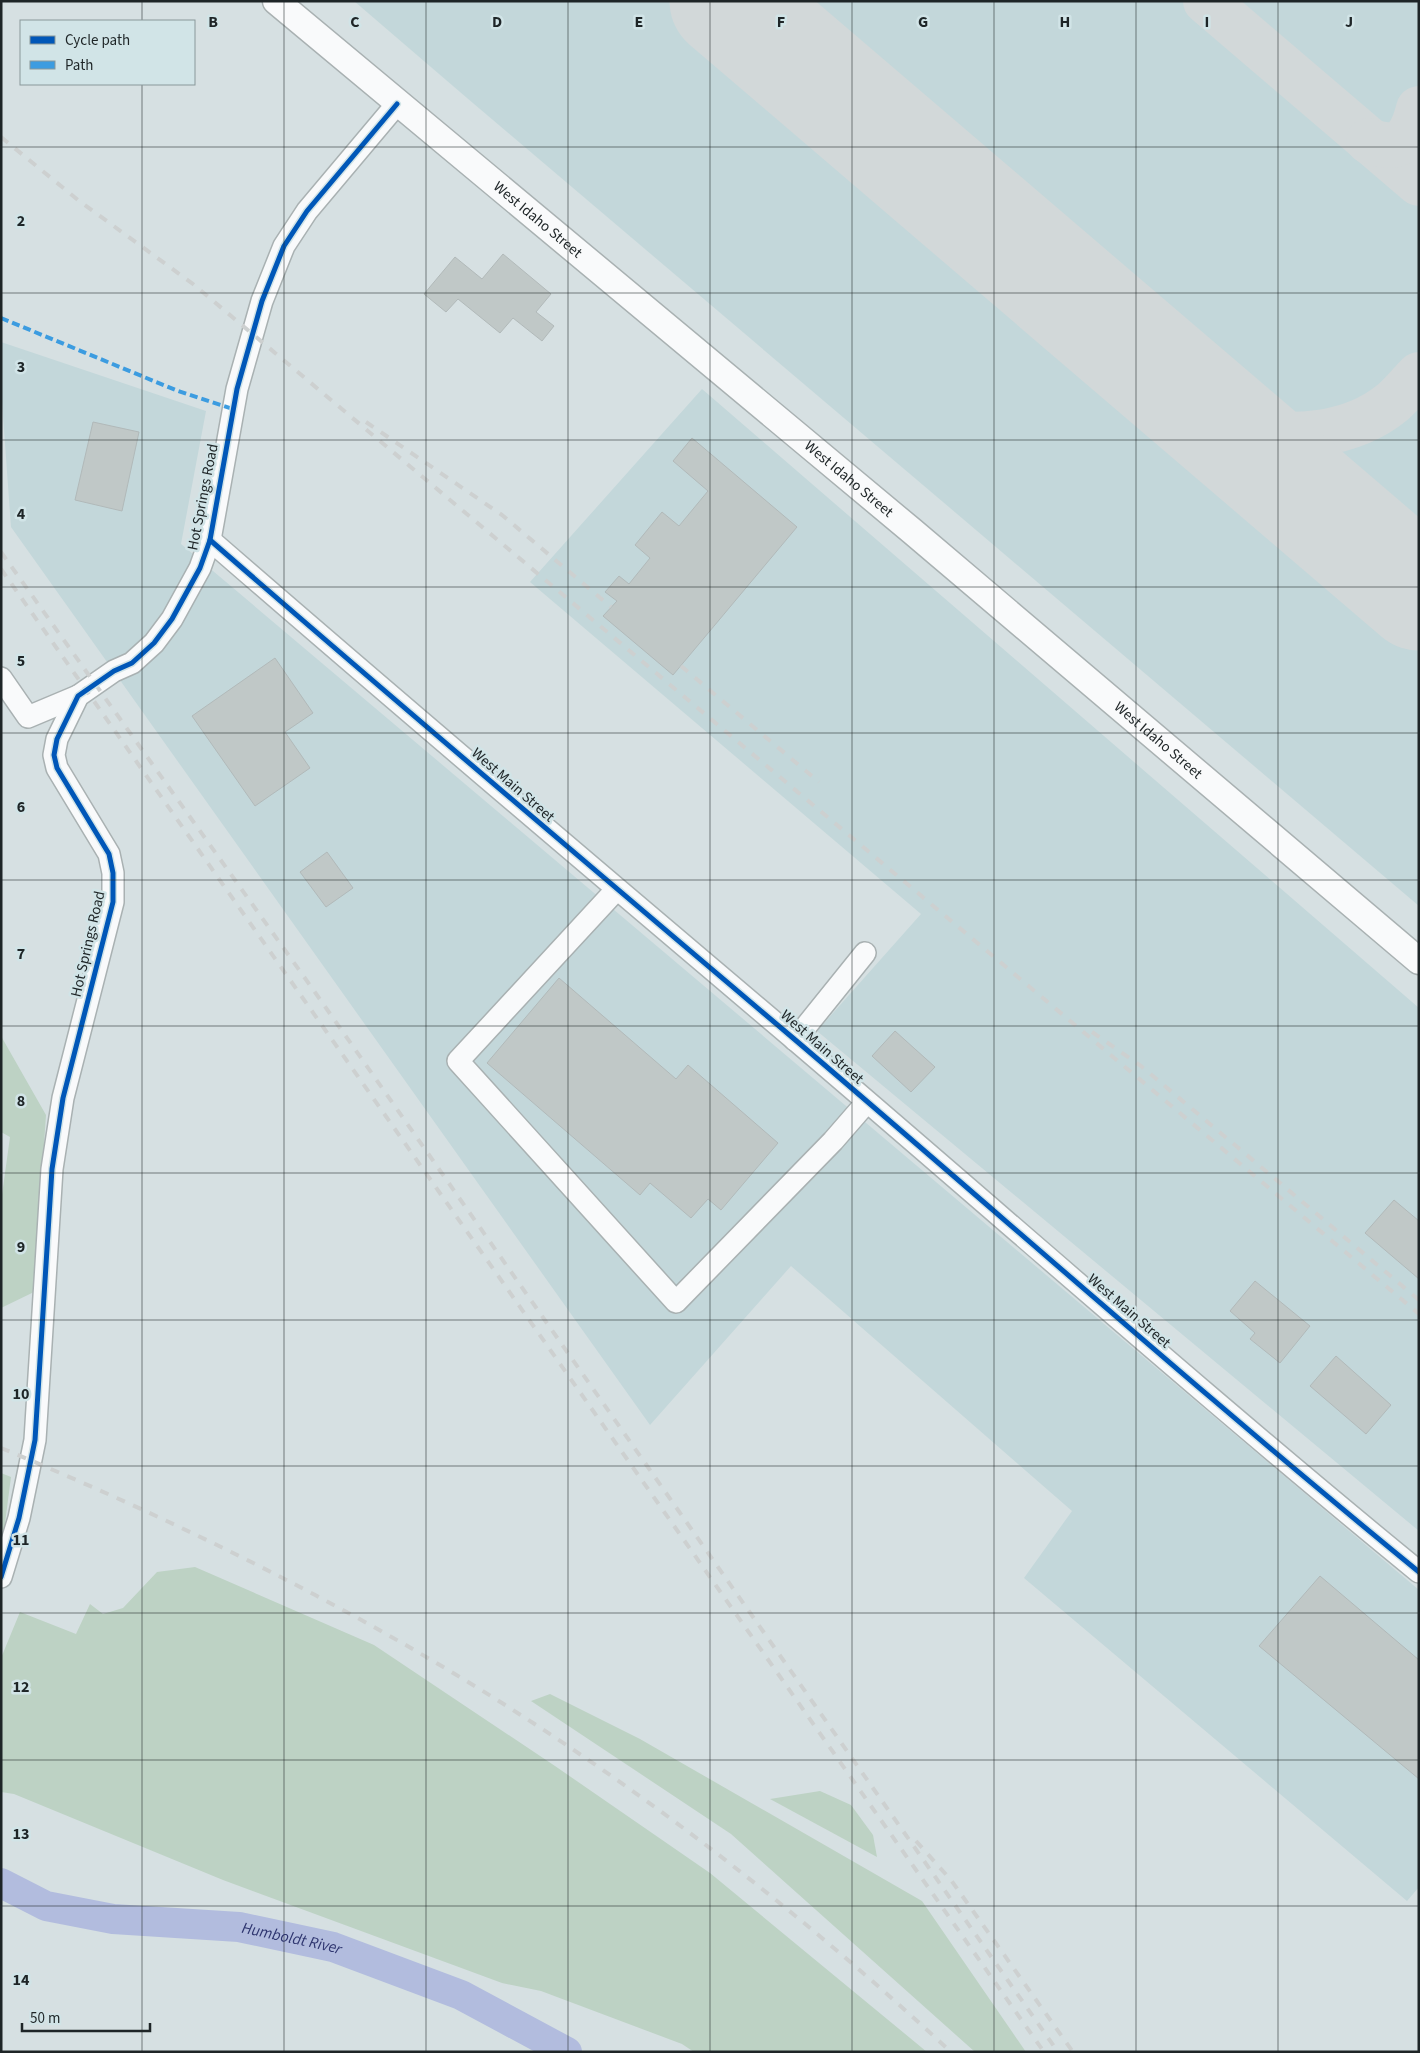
<svg xmlns="http://www.w3.org/2000/svg" width="1420" height="2053" font-family="'Source Sans 3',sans-serif">
	<style>
		.built { fill: #c3d7da }
		.green { fill: #bdd2c4 }
		.lines { fill: none; stroke-linecap: round; stroke-linejoin: round }
		.river { stroke: #b2bcde; stroke-width: 30 }
		.taxiway { stroke: #d2d8d9; stroke-width: 46 }
		.runway { stroke: #d2d8d9; stroke-width: 115 }
		.building { fill: #c0c8c7; stroke: #b1b9b9 }
		.minor-casing { stroke: #a9b1b2; stroke-width: 24 }
		.major-casing { stroke: #a9b1b2; stroke-width: 29 }
		.minor { stroke: #f9fafb; stroke-width: 21 }
		.major { stroke: #f9fafb; stroke-width: 26 }
		.rail { stroke: #cdd0d0; stroke-width: 4; stroke-dasharray: 9 9; stroke-linecap: butt }
		.quiet { stroke: #3c9ce0; stroke-width: 4; stroke-dasharray: 8 4; stroke-linecap: butt }
		.cycleway-casing { stroke: #d1e4e7; stroke-width: 8 }
		.cycleway { stroke: #0057b8; stroke-width: 5 }
		.grid { fill: none; stroke: #1e2527; stroke-width: 1; stroke-opacity: 0.55 }
		.labels { text-anchor: middle; dominant-baseline: central; stroke-width: 5; stroke-linejoin: round; paint-order: stroke }
		.street-label { font-size: 15px; fill: #1e2527; stroke: #d1e4e7 }
		.water-label { font-size: 16px; font-style: italic; fill: #2f3670; stroke: #d1e4e7 }
		.grid-label { font-size: 16px; text-anchor: middle; font-weight: bold; fill: #1e2527; stroke: #d1e4e7; stroke-width: 5; stroke-linejoin: round; paint-order: stroke }
	</style>
	<rect width="100%" height="100%" fill="#d6e0e2"/>
	<g class="built">
		<path d="M354,1H1419V906L467,98Z"/>
		<path d="M1,342L206,411L181,544L1419,1590V1887L1407,1901L1024,1578L1072,1511L791,1266L650,1425L11,527L1,388Z"/>
		<path d="M702,389L1419,1008V1531L817,1031L921,914L530,582Z"/>
	</g>
	<g class="green">
		<path d="M1,1036L46,1115L34,1292L1,1308V1202L10,1137L1,1132Z"/>
		<path d="M1,1473L11,1477L4,1531L1,1529Z"/>
		<path d="M195,1567L374,1645L555,1766L710,1873L927,2052H694L682,2044L541,1991L502,1983L223,1880L14,1794L1,1792V1658L20,1612L76,1634L90,1604L103,1614L123,1608L157,1572Z"/>
		<path d="M550,1694L640,1739L922,1901L1026,2052H975L731,1834L531,1701Z"/>
		<path d="M820,1791L851,1805L873,1835L877,1857L770,1799Z"/>
	</g>
	<g class="lines">
		<path class="river" id="s1" d="M1,1883L46,1906L113,1919L239,1927L333,1947L461,1995L567,2052"/>
		<g class="taxiway">
			<path d="M1206,1L1419,183"/>
			<path d="M1369,141C1402,153 1411,138 1419,109"/>
			<path d="M1178,387C1199,400 1218,414 1241,424C1288,444 1353,435 1393,402C1402,394 1410,384 1419,375"/>
		</g>
		<path class="runway" d="M727,1L1419,593"/>
	</g>
	<g class="building">
		<path d="M503,254L551,294L536,312L554,326L542,341L513,318L500,333L458,299L446,312L424,294L455,257L482,279Z"/>
		<path d="M93,422L139,432L122,511L75,500Z"/>
		<path d="M692,438L797,527L673,675L603,616L617,601L605,592L619,576L629,584L650,558L635,545L662,512L679,526L708,491L673,461Z"/>
		<path d="M275,658L313,713L285,732L310,768L255,806L192,716Z"/>
		<path d="M327,852L353,888L326,907L300,872Z"/>
		<path d="M559,978L676,1079L688,1065L778,1143L721,1210L708,1199L691,1218L650,1183L640,1195L487,1063Z"/>
		<path d="M895,1031L935,1067L911,1092L872,1056Z"/>
		<path d="M1394,1200L1419,1221V1279L1365,1233Z"/>
		<path d="M1255,1281L1310,1326L1280,1363L1250,1339L1255,1333L1230,1311Z"/>
		<path d="M1336,1356L1391,1405L1366,1434L1310,1386Z"/>
		<path d="M1320,1576L1419,1660V1779L1259,1646Z"/>
	</g>
	<g class="lines">
		<g class="minor-casing">
			<g id="minor">
				<path d="M210,540C403,708 598,873 793,1038C1002,1216 1206,1398 1419,1572"/>
				<path d="M1,678L28,717L78,696"/>
				<path d="M616,890L458,1061L676,1302L833,1141L866,1103"/>
				<path d="M795,1040L865,953"/>
				<path d="M1,1577L19,1518L35,1440L52,1169L63,1098L113,902V873L109,854L57,768L54,755L57,739L78,696L114,671L132,663L154,643L172,619L200,568L210,540L237,389L262,301L284,246L307,211L397,104"/>
			</g>
		</g>
		<g class="major-casing">
			<g id="major">
				<path id="s2" d="M276,1L912,531L1419,961"/>
			</g>
		</g>
		<use href="#minor" class="minor"/>
		<use href="#major" class="major"/>
		<g class="rail">
			<path d="M1,137L78,200L193,284L1419,1314"/>
			<path d="M366,422L502,515L611,607"/>
			<path d="M1,552L312,988L1058,2052"/>
			<path d="M1,569L1044,2052"/>
			<path d="M681,666L819,782"/>
			<path d="M1092,1032L1141,1066L1419,1300"/>
			<path d="M1,1448C175,1520 343,1603 502,1703C663,1805 812,1923 951,2052"/>
			<path d="M916,1841L951,1880L1073,2052"/>
		</g>
		<path class="quiet" d="M1,318L178,391L233,409"/>
		<g class="cycleway-casing">
			<g id="cycleway">
				<path d="M210,540C403,708 598,873 793,1038C1002,1216 1206,1398 1419,1572"/>
				<path d="M1,1577L19,1518L35,1440L52,1169L63,1098L113,902V873L109,854L57,768L54,755L57,739L78,696L114,671L132,663L154,643L172,619L200,568L210,540L237,389L262,301L284,246L307,211L397,104"/>
			</g>
		</g>
		<use href="#cycleway" class="cycleway"/>
	</g>
	<path class="grid" d="M142,1V21M284,1V2052M426,1V2052M568,1V2052M710,1V2052M852,1V2052M994,1V2052M1136,1V2052M1278,1V2052M142,84V2052M1,147H1419M1,293H1419M1,440H1419M1,587H1419M1,733H1419M1,880H1419M1,1026H1419M1,1173H1419M1,1320H1419M1,1466H1419M1,1613H1419M1,1760H1419M1,1906H1419"/>
	<g class="labels">
		<g class="street-label">
			<text stroke="none"><textPath href="#s2" startOffset="341">West Idaho Street</textPath></text>
			<text stroke="none"><textPath href="#s2" startOffset="746">West Idaho Street</textPath></text>
			<text transform="translate(203 497) rotate(-79)">Hot Springs Road</text>
			<text stroke="none"><textPath href="#s2" startOffset="1151">West Idaho Street</textPath></text>
			<text transform="translate(513 785) rotate(41)">West Main Street</text>
			<text transform="translate(88 944) rotate(-77)">Hot Springs Road</text>
			<text transform="translate(822 1047) rotate(41)">West Main Street</text>
			<text transform="translate(1129 1311) rotate(41)">West Main Street</text>
		</g>
		<g class="water-label">
			<text stroke="none"><textPath href="#s1" startOffset="299">Humboldt River</textPath></text>
		</g>
	</g>
	<g class="grid-label">
		<text x="213" y="27">B</text>
		<text x="355" y="27">C</text>
		<text x="497" y="27">D</text>
		<text x="639" y="27">E</text>
		<text x="781" y="27">F</text>
		<text x="923" y="27">G</text>
		<text x="1065" y="27">H</text>
		<text x="1207" y="27">I</text>
		<text x="1349" y="27">J</text>
		<text x="21" y="226">2</text>
		<text x="21" y="372">3</text>
		<text x="21" y="519">4</text>
		<text x="21" y="666">5</text>
		<text x="21" y="812">6</text>
		<text x="21" y="959">7</text>
		<text x="21" y="1106">8</text>
		<text x="21" y="1252">9</text>
		<text x="21" y="1399">10</text>
		<text x="21" y="1545">11</text>
		<text x="21" y="1692">12</text>
		<text x="21" y="1839">13</text>
		<text x="21" y="1985">14</text>
	</g>
	<rect width="1420" height="2053" fill="none" stroke="#1e2527" stroke-width="5"/>
	<rect x="20" y="20" width="175" height="65" fill="#d1e4e7" stroke="#89989a"/>
	<rect x="30" y="36" width="25" height="8" fill="#0057b8" stroke="#89989a"/>
	<text x="65" y="45" font-size="15" fill="#1e2527">Cycle path</text>
	<rect x="30" y="61" width="25" height="8" fill="#3c9ce0" stroke="#89989a"/>
	<text x="65" y="70" font-size="15" fill="#1e2527">Path</text>
	<path d="M22 2023v8h128v-8" fill="none" stroke="#1e2527" stroke-width="2.5"/>
	<text x="30" y="2023" font-size="15" fill="#1e2527" stroke="#d1e4e7" stroke-width="4" paint-order="stroke">50 m</text>
</svg>
